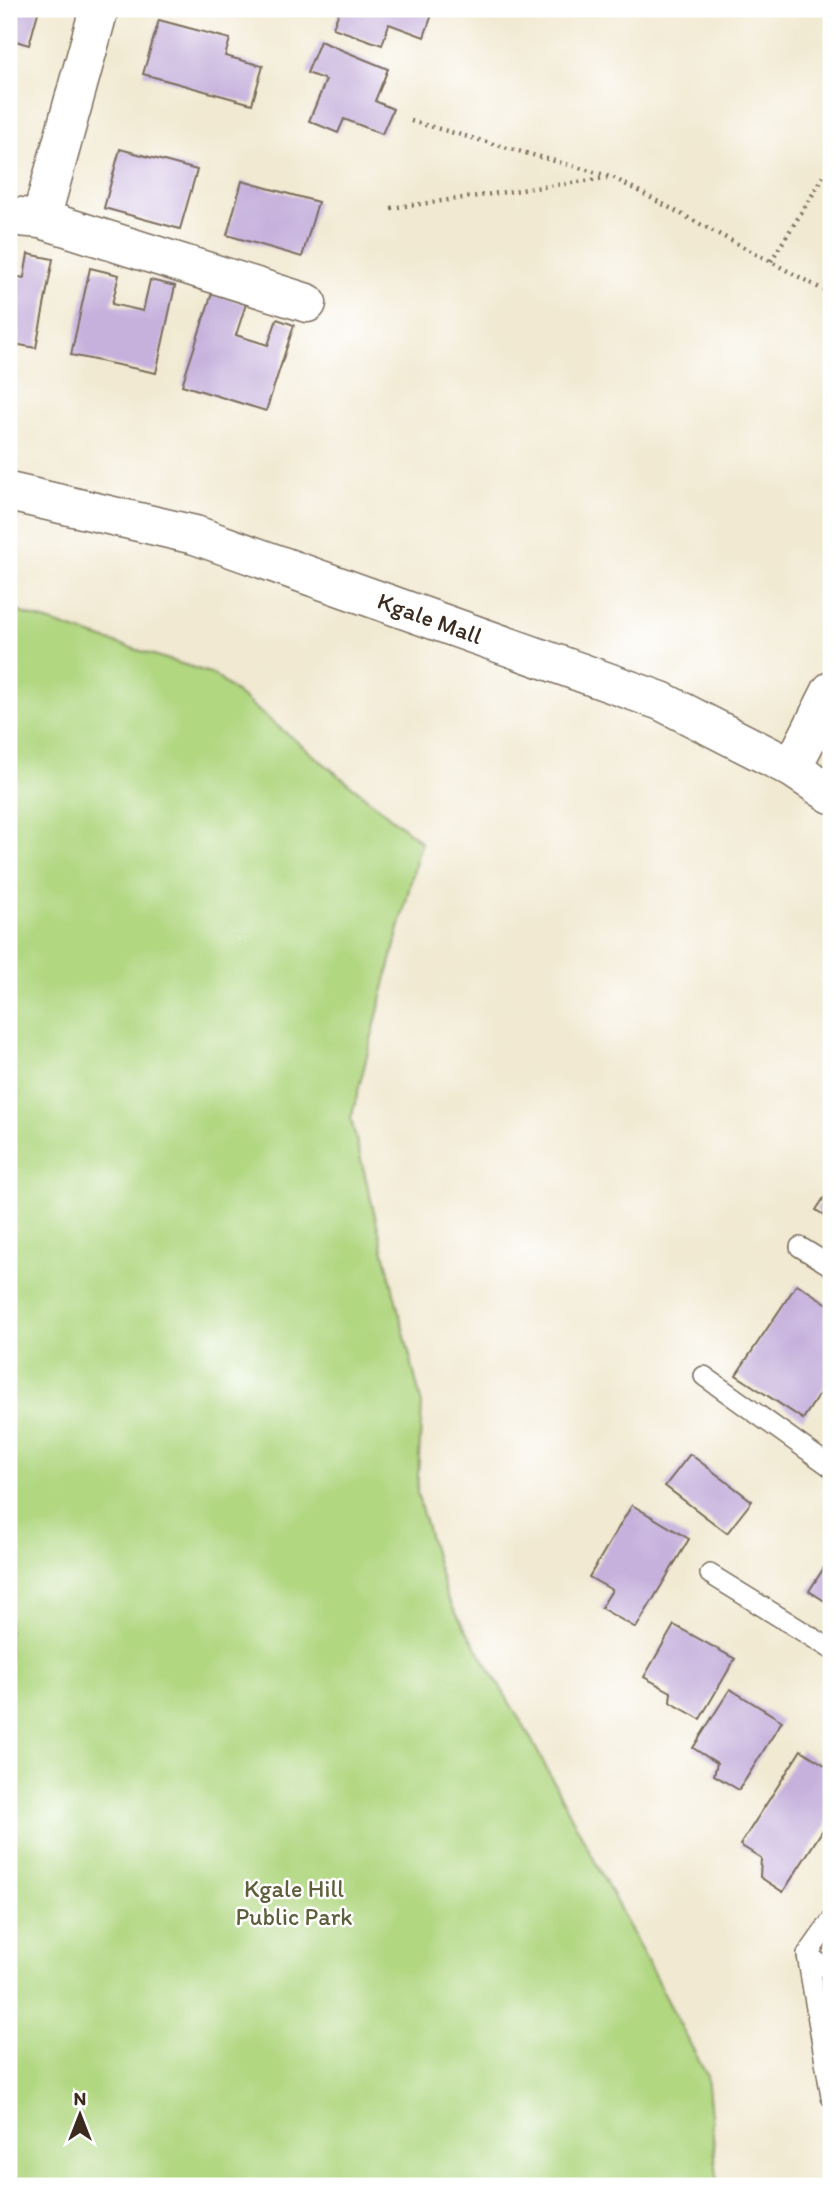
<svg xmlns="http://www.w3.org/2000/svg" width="840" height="2195" font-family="Itim,sans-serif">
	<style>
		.green { fill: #b1d781; stroke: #768050; stroke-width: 2 }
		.building { fill: #c6b1dc }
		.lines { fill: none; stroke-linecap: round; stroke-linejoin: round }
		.lane-casing { stroke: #7b6d5d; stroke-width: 22 }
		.street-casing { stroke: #7b6d5d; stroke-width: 41 }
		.path { stroke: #7b6d5d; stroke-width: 4.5; stroke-dasharray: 2 5; stroke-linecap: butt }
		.lane { stroke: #fff; stroke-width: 19 }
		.street { stroke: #fff; stroke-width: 38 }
		.labels { text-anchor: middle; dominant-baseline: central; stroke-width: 5; stroke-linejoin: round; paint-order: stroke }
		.street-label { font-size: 24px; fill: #3b2a1e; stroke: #fff }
		.park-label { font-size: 24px; fill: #5e5e3c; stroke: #fff }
	</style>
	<rect width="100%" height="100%" fill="#fff"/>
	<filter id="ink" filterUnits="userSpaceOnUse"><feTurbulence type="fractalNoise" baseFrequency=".0143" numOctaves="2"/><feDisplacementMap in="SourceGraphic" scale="14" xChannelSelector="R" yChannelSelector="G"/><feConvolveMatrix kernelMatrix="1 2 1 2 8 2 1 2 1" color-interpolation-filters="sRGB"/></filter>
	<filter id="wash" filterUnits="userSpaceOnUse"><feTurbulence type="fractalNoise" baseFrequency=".00686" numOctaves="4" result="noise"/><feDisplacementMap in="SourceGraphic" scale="28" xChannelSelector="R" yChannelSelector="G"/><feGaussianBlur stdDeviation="1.57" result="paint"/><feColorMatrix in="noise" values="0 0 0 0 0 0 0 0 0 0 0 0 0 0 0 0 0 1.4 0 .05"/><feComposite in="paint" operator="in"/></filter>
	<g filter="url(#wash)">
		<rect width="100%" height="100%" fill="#f1e9d1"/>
		<path class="green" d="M9,609L213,674L421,842L351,1119L422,1405L417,1493L447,1598L529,1735L707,2076L718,2186H9Z"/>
		<g id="blocks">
			<g class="building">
				<path d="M9,9H39L29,45L9,39Z"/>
				<path d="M340,9H434L424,37L389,24L382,45L333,28Z"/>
				<path d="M159,20L230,39L225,56L263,66L252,104L143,74Z"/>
				<path d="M320,41L388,69L375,101L393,109L382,134L344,119L338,133L309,121L326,80L307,73Z"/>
				<path d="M120,149L197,170L180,229L104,208Z"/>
				<path d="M242,181L318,202L302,257L227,235Z"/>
				<path d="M28,254L53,259L36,348L9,343V275L24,278Z"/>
				<path d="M90,268L119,275L112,304L143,311L150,280L175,286L156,373L71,355Z"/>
				<path d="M212,293L246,304L236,335L268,345L277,319L294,325L266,411L182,385Z"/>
				<path d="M831,1187V1220L816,1210Z"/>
				<path d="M797,1284L831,1306V1376L803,1419L736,1375Z"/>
				<path d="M690,1454L752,1501L727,1533L665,1486Z"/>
				<path d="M632,1505L689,1539L636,1628L601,1608L612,1590L589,1577Z"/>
				<path d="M831,1557V1605L809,1591Z"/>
				<path d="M674,1625L735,1659L700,1719L670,1702L671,1692L644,1677Z"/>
				<path d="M730,1689L782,1721L739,1790L714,1775L717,1763L693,1748Z"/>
				<path d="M801,1750L831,1769V1817L783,1892L760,1877L761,1858L740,1845Z"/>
			</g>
		</g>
	</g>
	<g filter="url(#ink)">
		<use href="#blocks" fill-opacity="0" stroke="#7b6d5d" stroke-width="2"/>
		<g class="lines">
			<g class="lane-casing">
				<g id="lane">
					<path d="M800,1247L831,1266"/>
					<path d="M704,1376L831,1467"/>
					<path d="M710,1574L831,1649"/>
					<path d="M831,1921L807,1955L831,2097"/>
					<path d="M807,1955L831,1971"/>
				</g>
			</g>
			<g class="street-casing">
				<g id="street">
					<path d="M9,216L41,219L307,303"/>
					<path d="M41,219L99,9"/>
					<path d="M9,492L195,535L661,701L792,768L831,794"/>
					<path d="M792,768L831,691"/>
				</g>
			</g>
			<g class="path">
				<path d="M411,121L612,177L831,294"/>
				<path d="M391,208L607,178"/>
				<path d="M771,261L831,165"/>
			</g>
			<use href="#lane" class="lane"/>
			<use href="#street" class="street"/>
		</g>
	</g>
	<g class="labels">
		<g class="street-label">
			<text transform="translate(430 618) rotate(20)">Kgale Mall</text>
		</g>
		<g class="park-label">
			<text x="294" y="1888">Kgale Hill<tspan x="294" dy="28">Public Park</tspan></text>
		</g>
	</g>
	<rect width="840" height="2195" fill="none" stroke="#fff" stroke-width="35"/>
	<g transform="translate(80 2115)" stroke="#ffffff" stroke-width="5" paint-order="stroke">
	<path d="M0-5L12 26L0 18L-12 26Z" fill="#3b2a1e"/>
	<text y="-10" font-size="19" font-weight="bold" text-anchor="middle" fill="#3b2a1e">N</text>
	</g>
</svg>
